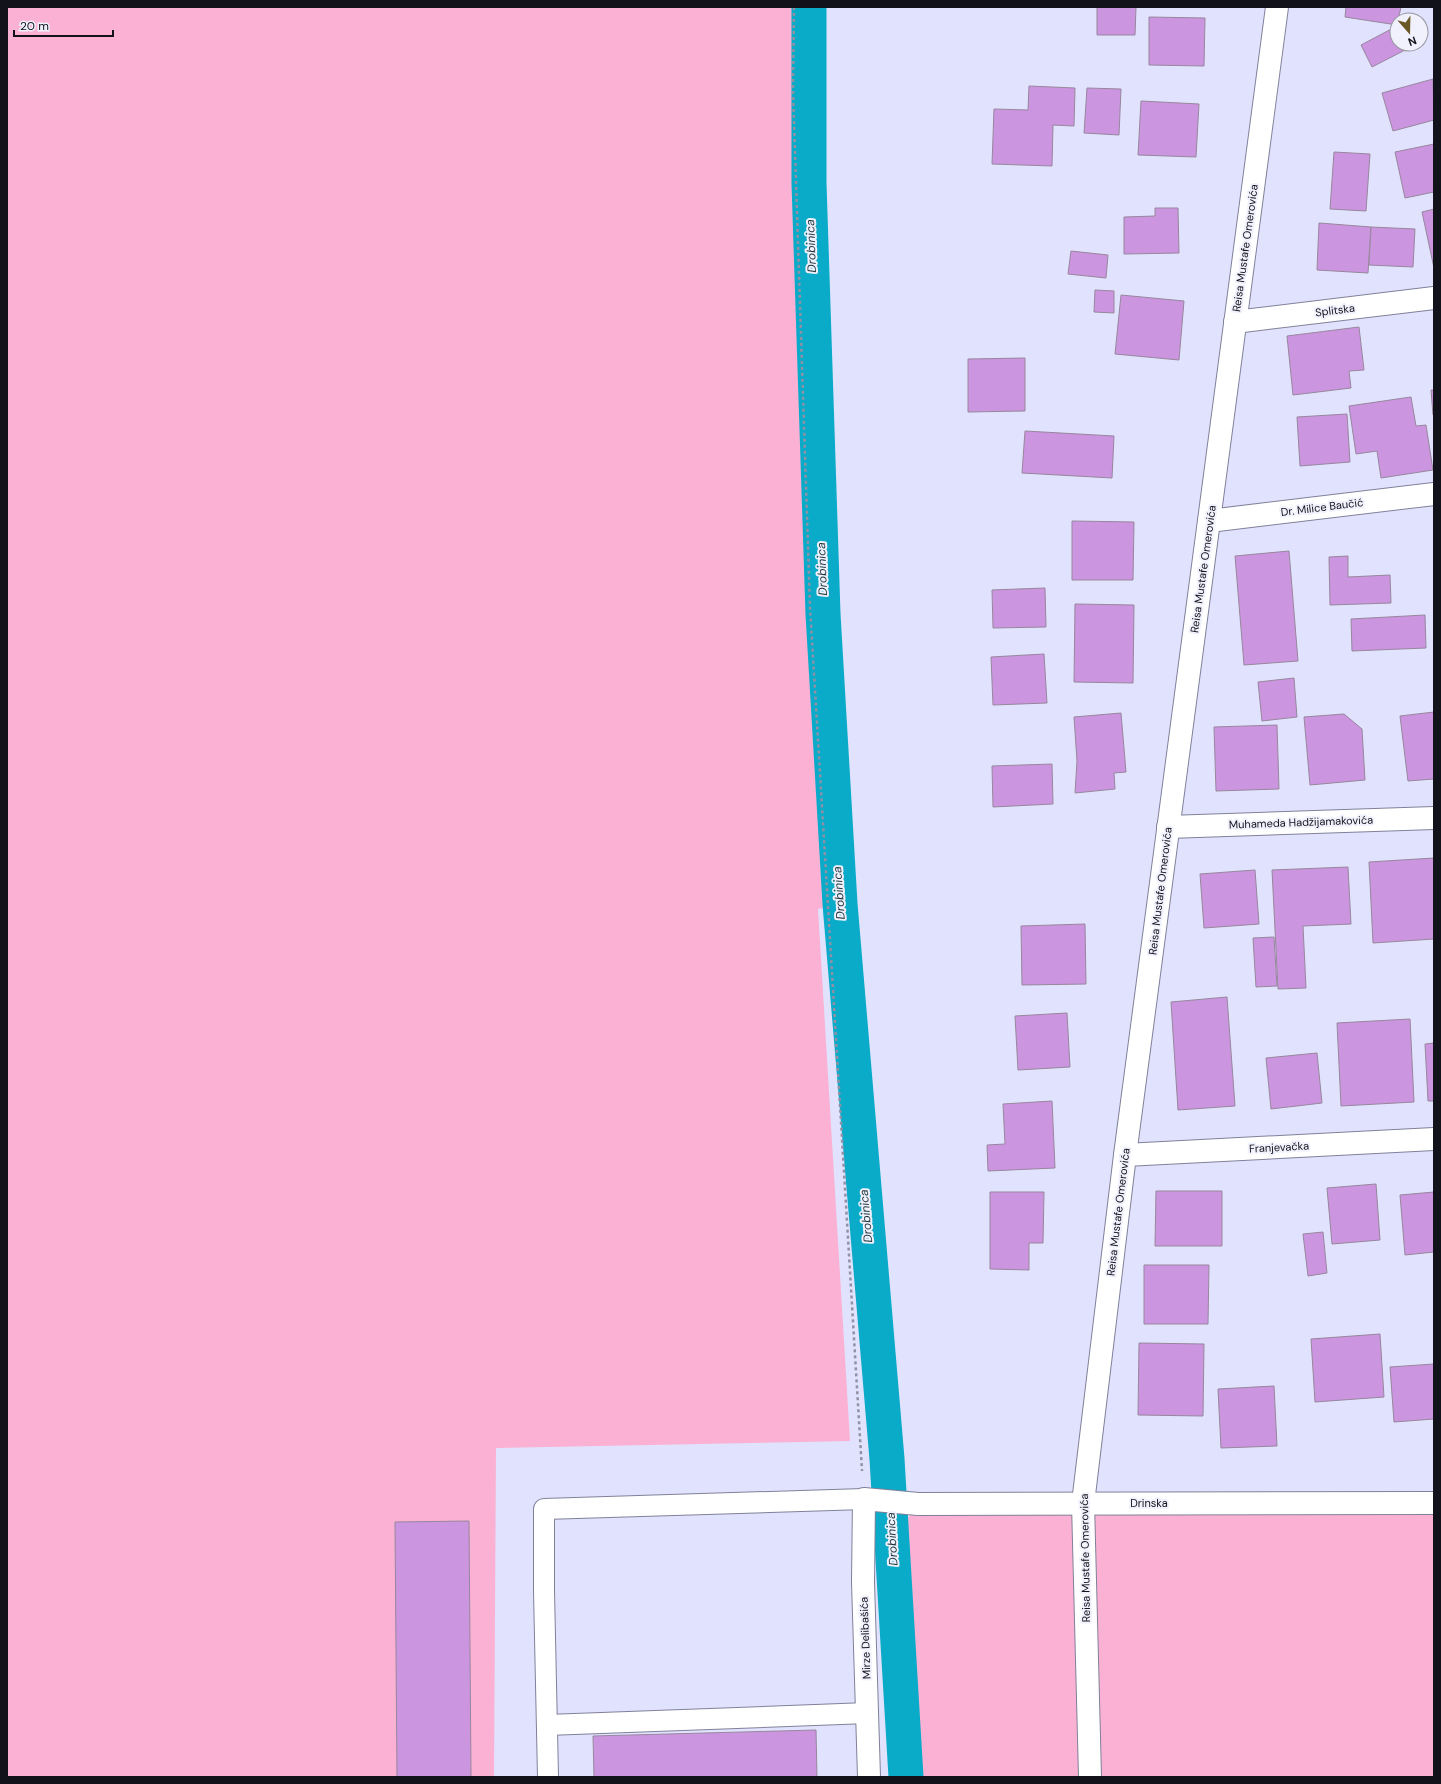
<svg xmlns="http://www.w3.org/2000/svg" width="1441" height="1784" font-family="'DM Sans',sans-serif">
	<style>
		.green { fill: #fbb1d3 }
		.lines { fill: none; stroke-linecap: round; stroke-linejoin: round }
		.canal { stroke: #0aaac9; stroke-width: 35 }
		.building { fill: #cc95e0; stroke: #97879d }
		.service-casing { stroke: #808199; stroke-width: 22 }
		.minor-casing { stroke: #808199; stroke-width: 24 }
		.path { stroke: #9191a5; stroke-width: 2.5; stroke-dasharray: 3 3; stroke-linecap: butt }
		.service { stroke: #fff; stroke-width: 20 }
		.minor { stroke: #fff; stroke-width: 22 }
		.labels { text-anchor: middle; dominant-baseline: central; stroke-width: 4; stroke-linejoin: round; paint-order: stroke }
		.street-label { font-size: 11px; fill: #12121b; stroke: #f0f1fc }
		.water-label { font-size: 12px; font-style: italic; fill: #1e353b; stroke: #f0f1fc }
	</style>
	<rect width="100%" height="100%" fill="#e1e2fd"/>
	<g class="green">
		<path d="M7,7H810L813,319L823,614L840,904L818,909L850,1441L496,1448L494,1777H7Z"/>
		<path d="M1434,1503V1777H906L892,1540L918,1504Z"/>
	</g>
	<g class="lines">
		<path class="canal" d="M809,7V183L823,614L840,904L887,1459L906,1777"/>
	</g>
	<g class="building">
		<path d="M1097,7H1136L1135,35H1097Z"/>
		<path d="M1346,7H1401L1397,25L1345,17Z"/>
		<path d="M1149,17L1205,18L1204,66L1149,65Z"/>
		<path d="M1397,26V44H1407L1409,48L1372,67L1361,45Z"/>
		<path d="M1433,79L1434,120L1393,131L1382,93Z"/>
		<path d="M1029,86L1075,88L1074,126L1053,125L1052,166L992,164L994,109L1028,110Z"/>
		<path d="M1087,88L1121,89L1119,135L1084,133Z"/>
		<path d="M1141,101L1199,104L1196,157L1138,155Z"/>
		<path d="M1434,144V192L1405,198L1395,152Z"/>
		<path d="M1334,152L1370,154L1366,211L1330,209Z"/>
		<path d="M1155,208H1178L1179,253L1124,254V217L1155,216Z"/>
		<path d="M1434,209V268L1422,212Z"/>
		<path d="M1319,223L1371,227L1368,273L1317,270Z"/>
		<path d="M1371,227L1415,229L1413,267L1369,265Z"/>
		<path d="M1071,251L1108,255L1106,278L1068,274Z"/>
		<path d="M1095,290L1114,291V313L1094,312Z"/>
		<path d="M1121,295L1184,301L1179,360L1115,354Z"/>
		<path d="M1359,327L1364,370L1349,371L1351,388L1293,395L1287,336Z"/>
		<path d="M1025,358V411L968,412V359Z"/>
		<path d="M1431,390H1434V415H1433Z"/>
		<path d="M1411,397L1416,426L1426,425L1433,470L1381,478L1377,451L1356,454L1349,406Z"/>
		<path d="M1347,414L1350,462L1300,466L1297,417Z"/>
		<path d="M1025,431L1114,436L1112,478L1022,473Z"/>
		<path d="M1072,521L1134,522L1133,580H1072Z"/>
		<path d="M1289,551L1298,661L1244,665L1235,556Z"/>
		<path d="M1348,556V577L1390,575L1391,603L1330,605L1329,557Z"/>
		<path d="M1045,588L1046,627L993,628L992,590Z"/>
		<path d="M1075,604L1134,605L1133,683L1074,682Z"/>
		<path d="M1425,615L1426,648L1352,651L1351,619Z"/>
		<path d="M1044,654L1047,703L993,705L991,657Z"/>
		<path d="M1294,678L1297,717L1262,721L1258,682Z"/>
		<path d="M1434,712V779L1408,781L1400,716Z"/>
		<path d="M1121,713L1126,772L1114,773L1115,789L1075,793L1077,761L1074,717Z"/>
		<path d="M1344,714L1362,729L1365,780L1310,785L1304,717Z"/>
		<path d="M1277,725L1279,789L1216,791L1214,727Z"/>
		<path d="M1052,764L1053,804L993,807L992,766Z"/>
		<path d="M1434,858V939L1373,943L1369,862Z"/>
		<path d="M1348,867L1351,924L1303,926L1306,988L1278,989L1272,870Z"/>
		<path d="M1255,870L1259,924L1204,928L1200,874Z"/>
		<path d="M1085,924L1086,984L1022,985L1021,926Z"/>
		<path d="M1274,937L1277,986L1256,987L1253,938Z"/>
		<path d="M1227,997L1235,1106L1178,1110L1171,1002Z"/>
		<path d="M1067,1013L1070,1067L1018,1070L1015,1016Z"/>
		<path d="M1410,1019L1414,1102L1341,1106L1337,1023Z"/>
		<path d="M1434,1043V1101H1428L1425,1044Z"/>
		<path d="M1317,1053L1322,1103L1271,1109L1266,1058Z"/>
		<path d="M1052,1101L1055,1168L988,1171L987,1145L1005,1144L1003,1104Z"/>
		<path d="M1376,1184L1380,1240L1332,1244L1327,1188Z"/>
		<path d="M1156,1191H1222V1246H1155Z"/>
		<path d="M990,1192H1044L1043,1243H1029V1270L990,1269Z"/>
		<path d="M1434,1192V1252L1405,1255L1400,1195Z"/>
		<path d="M1323,1232L1327,1273L1308,1276L1303,1234Z"/>
		<path d="M1144,1265H1209L1208,1324H1144Z"/>
		<path d="M1380,1334L1384,1397L1315,1402L1311,1339Z"/>
		<path d="M1139,1343L1204,1344L1203,1416L1138,1415Z"/>
		<path d="M1434,1364V1419L1394,1422L1390,1367Z"/>
		<path d="M1274,1386L1277,1446L1221,1448L1218,1389Z"/>
		<path d="M469,1521L471,1777H397L395,1522Z"/>
		<path d="M816,1730L817,1777H594L593,1736Z"/>
	</g>
	<g class="lines">
		<g class="service-casing">
			<g id="service">
				<path d="M547,1725L868,1713"/>
				<path d="M548,1777L544,1591V1509L864,1499"/>
			</g>
		</g>
		<g class="minor-casing">
			<g id="minor">
				<path d="M1235,322L1434,298"/>
				<path d="M1209,521L1434,494"/>
				<path d="M1168,827L1434,818"/>
				<path d="M1125,1155L1434,1139"/>
				<path d="M869,1777L863,1582L864,1499L918,1504L1434,1503"/>
				<path d="M1090,1777L1083,1503L1125,1155L1277,7"/>
			</g>
		</g>
		<path class="path" d="M794,7L793,91L810,607L862,1471"/>
		<use href="#service" class="service"/>
		<use href="#minor" class="minor"/>
	</g>
	<g class="labels">
		<g class="street-label">
			<text transform="translate(1245 248) rotate(-82)">Reisa Mustafe Omerovića</text>
			<text transform="translate(1335 310) rotate(-7)">Splitska</text>
			<text transform="translate(1322 507) rotate(-7)">Dr. Milice Baučić</text>
			<text transform="translate(1203 569) rotate(-82)">Reisa Mustafe Omerovića</text>
			<text transform="translate(1301 822) rotate(-2)">Muhameda Hadžijamakovića</text>
			<text transform="translate(1160 891) rotate(-83)">Reisa Mustafe Omerovića</text>
			<text transform="translate(1279 1147) rotate(-3)">Franjevačka</text>
			<text transform="translate(1118 1212) rotate(-83)">Reisa Mustafe Omerovića</text>
			<text x="1149" y="1503">Drinska</text>
			<text transform="translate(1085 1558) rotate(-91)">Reisa Mustafe Omerovića</text>
			<text transform="translate(865 1638) rotate(-92)">Mirze Delibašića</text>
		</g>
		<g class="water-label">
			<text transform="translate(811 246) rotate(-92)">Drobinica</text>
			<text transform="translate(822 569) rotate(-92)">Drobinica</text>
			<text transform="translate(839 893) rotate(-94)">Drobinica</text>
			<text transform="translate(866 1216) rotate(-95)">Drobinica</text>
			<text transform="translate(892 1539) rotate(-93)">Drobinica</text>
		</g>
	</g>
	<rect width="1441" height="1784" fill="none" stroke="#12121b" stroke-width="16"/>
	<g transform="translate(1409 32) rotate(160)"><circle r="19" fill="#f0f1fc" stroke="#9798a2"/>
	<path d="M0-3L7 15L0 10L-7 15Z" fill="#6a5826"/>
	<text y="-6" font-size="11" font-weight="bold" text-anchor="middle" fill="#12121b">N</text>
	</g>
	<path d="M14 30v6h99v-6" fill="none" stroke="#12121b" stroke-width="2"/>
	<text x="20" y="30" font-size="12" fill="#12121b" stroke="#f0f1fc" stroke-width="3" paint-order="stroke">20 m</text>
</svg>
